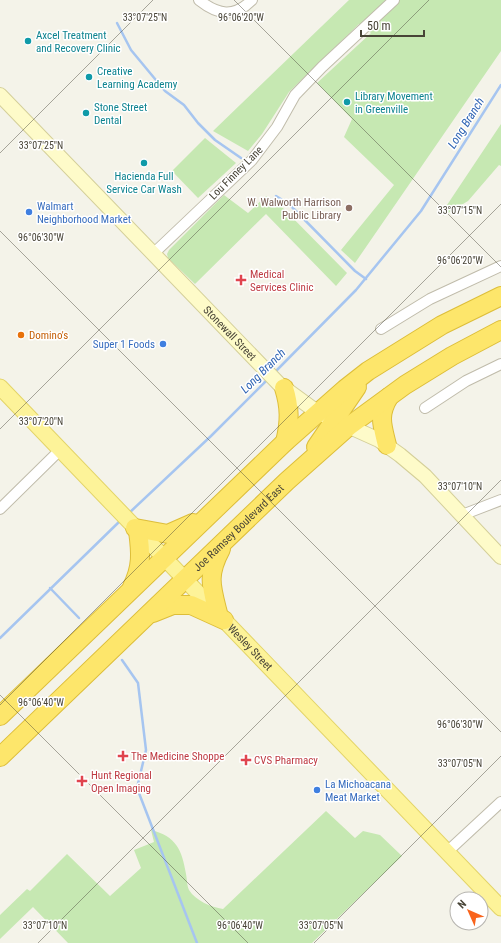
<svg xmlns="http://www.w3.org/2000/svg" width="501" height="943" font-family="'Roboto Condensed',sans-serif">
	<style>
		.green { fill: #c6e8b2 }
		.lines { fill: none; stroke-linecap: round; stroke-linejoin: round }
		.stream { stroke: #a6c5f0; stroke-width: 2.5 }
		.street-casing { stroke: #c0bcab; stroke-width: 12 }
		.secondary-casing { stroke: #d4cf99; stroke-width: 16 }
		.primary-casing { stroke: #e3d468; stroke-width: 17 }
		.highway-casing { stroke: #ddbe3a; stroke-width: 20 }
		.street { stroke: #fff; stroke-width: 10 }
		.secondary { stroke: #fefbc9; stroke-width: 14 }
		.primary { stroke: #fdf399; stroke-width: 15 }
		.highway { stroke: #fde66b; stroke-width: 18 }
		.ticks { fill: none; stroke: #484437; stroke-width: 1; stroke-opacity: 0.45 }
		.culture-dot { fill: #0f9aa8; stroke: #fff; stroke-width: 1.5 }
		.education-dot { fill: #8d6e63; stroke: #fff; stroke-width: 1.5 }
		.shop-dot { fill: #3f7fe0; stroke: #fff; stroke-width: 1.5 }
		.health-dot { fill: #e0444e; stroke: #fff; stroke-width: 1.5 }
		.food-dot { fill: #e8710a; stroke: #fff; stroke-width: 1.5 }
		.labels { text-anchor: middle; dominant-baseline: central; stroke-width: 3; stroke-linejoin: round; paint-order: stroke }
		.culture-label { font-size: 11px; fill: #0d838f; stroke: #fff; text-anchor: start }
		.street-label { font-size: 11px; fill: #484437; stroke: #fff }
		.education-label { font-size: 11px; fill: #785e54; stroke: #fff; text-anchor: end }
		.shop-label { font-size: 11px; fill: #366cbe; stroke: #fff; text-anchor: start }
		.health-label { font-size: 11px; fill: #be3a42; stroke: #fff; text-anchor: start }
		.food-label { font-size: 11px; fill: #c56008; stroke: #fff; text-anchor: start }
		.water-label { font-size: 12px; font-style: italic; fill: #3065b4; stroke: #fff }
		.ticks-label { font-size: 10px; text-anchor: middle; fill: #484437; stroke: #fff; stroke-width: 3; stroke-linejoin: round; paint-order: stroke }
	</style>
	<rect width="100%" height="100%" fill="#f4f3e9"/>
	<g class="green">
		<path d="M349,0H501V51L355,263L341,250L394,185L344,137L352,119L317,83L371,33L359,24L289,92L262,134L248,151L213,131Z"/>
		<path d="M501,124V166L499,165L468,201L443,216L445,208Z"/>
		<path d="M205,138L236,163L198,198L172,171Z"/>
		<path d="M224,195L248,213L266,196L280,205L347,273L336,286L266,214L195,284L168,258L167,254L169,250Z"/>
		<path d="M326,811L355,838L363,831L380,835L402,856L312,943H68L33,907L0,939V915L27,889L30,891L67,854L110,896L141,868L134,850L154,842L151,830C176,836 182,850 186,874C187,879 187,886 189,890C196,901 211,907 223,909Z"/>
	</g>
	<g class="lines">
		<g class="stream">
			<path d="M117,23L131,50L165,91L184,105L198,123L215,140L241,158"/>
			<path d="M276,196L289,204L355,271L366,279"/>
			<path d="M275,372L356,290L421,211L501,85"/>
			<path d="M128,514L211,436L268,379"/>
			<path d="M50,588L79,618"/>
			<path d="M0,638L121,520"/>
			<path d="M122,660L138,683L146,750L137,788L197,943"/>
		</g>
		<g class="street-casing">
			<g id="street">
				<path d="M199,0C218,15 234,18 252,0"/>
				<path d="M153,254L252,160L277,127L295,95L322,67L394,0"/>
				<path d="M381,329L430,299L501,266"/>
				<path d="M425,408L466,381L501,364"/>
				<path d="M0,509L60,450"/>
				<path d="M462,515L501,500"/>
				<path d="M447,852L501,802"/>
			</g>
		</g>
		<g class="secondary-casing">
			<g id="secondary">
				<path id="s1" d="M0,95L280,385L317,412L379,440L400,455L425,476L501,557"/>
			</g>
		</g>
		<g class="primary-casing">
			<g id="primary">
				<path id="s2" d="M0,387L501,908"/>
			</g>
		</g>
		<g class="highway-casing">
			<g id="highway">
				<path d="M284,388C290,407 290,422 285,442"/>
				<path d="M387,445C382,425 378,415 389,397"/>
				<path d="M316,447L357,387"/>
				<path d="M135,528L168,534L193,523"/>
				<path d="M132,587C142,567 141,553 138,531"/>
				<path d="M153,613L173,605H191L224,620"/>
				<path d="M218,613C211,586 207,575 221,549"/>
				<path d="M0,716L285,442L345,389L368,371L442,325L501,296"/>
				<path id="s3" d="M0,757L287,481L349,426L405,385L452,356L501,330"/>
			</g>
		</g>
		<use href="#street" class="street"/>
		<use href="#secondary" class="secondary"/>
		<use href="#primary" class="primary"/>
		<use href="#highway" class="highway"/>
	</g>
	<path class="ticks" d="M234,0L501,267M0,153L153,0M0,231L501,732M0,429L429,0M0,695L248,943M0,705L501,204M38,943L501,480M314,943L501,756"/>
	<g class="culture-dot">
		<circle cx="28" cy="41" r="4"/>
		<circle cx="89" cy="77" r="4"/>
		<circle cx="347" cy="102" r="4"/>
		<circle cx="86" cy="113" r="4"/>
		<circle cx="144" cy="163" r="4"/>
	</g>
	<circle class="education-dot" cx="349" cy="208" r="4"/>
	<g class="shop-dot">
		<circle cx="29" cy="212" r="4"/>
		<circle cx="163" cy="344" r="4"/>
		<circle cx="317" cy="790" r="4"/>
	</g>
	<g class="health-dot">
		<path d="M239 274h4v4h4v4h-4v4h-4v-4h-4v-4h4z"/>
		<path d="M121 750h4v4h4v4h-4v4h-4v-4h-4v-4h4z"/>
		<path d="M244 754h4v4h4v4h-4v4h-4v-4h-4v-4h4z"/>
		<path d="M80 775h4v4h4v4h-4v4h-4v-4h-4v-4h4z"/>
	</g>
	<circle class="food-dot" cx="21" cy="335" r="4"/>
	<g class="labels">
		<g class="culture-label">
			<text x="36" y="35">Axcel Treatment<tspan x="36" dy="13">and Recovery Clinic</tspan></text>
			<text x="97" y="71">Creative<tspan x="97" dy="13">Learning Academy</tspan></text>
			<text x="355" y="96">Library Movement<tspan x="355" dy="13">in Greenville</tspan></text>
			<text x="94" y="107">Stone Street<tspan x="94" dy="13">Dental</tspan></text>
			<text x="144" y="176" text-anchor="middle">Hacienda Full<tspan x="144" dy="13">Service Car Wash</tspan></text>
		</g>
		<g class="street-label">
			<text transform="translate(236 173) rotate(-45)">Lou Finney Lane</text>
			<text stroke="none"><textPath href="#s1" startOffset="331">Stonewall Street</textPath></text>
			<text stroke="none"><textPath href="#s3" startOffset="331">Joe Ramsey Boulevard East</textPath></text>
			<text stroke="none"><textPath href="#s2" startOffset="361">Wesley Street</textPath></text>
		</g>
		<g class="education-label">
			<text x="341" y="202">W. Walworth Harrison<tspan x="341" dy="13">Public Library</tspan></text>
		</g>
		<g class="shop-label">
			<text x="37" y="206">Walmart<tspan x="37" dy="13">Neighborhood Market</tspan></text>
			<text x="155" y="344" text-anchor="end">Super 1 Foods</text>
			<text x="325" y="784">La Michoacana<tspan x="325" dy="13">Meat Market</tspan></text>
		</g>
		<g class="health-label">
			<text x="250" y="274">Medical<tspan x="250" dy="13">Services Clinic</tspan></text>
			<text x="131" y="756">The Medicine Shoppe</text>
			<text x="254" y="760">CVS Pharmacy</text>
			<text x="91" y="775">Hunt Regional<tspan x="91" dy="13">Open Imaging</tspan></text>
		</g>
		<g class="food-label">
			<text x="29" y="335">Domino's</text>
		</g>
		<g class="water-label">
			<text transform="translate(466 123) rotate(-58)">Long Branch</text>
			<text transform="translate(263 371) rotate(-45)">Long Branch</text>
		</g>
	</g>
	<g class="ticks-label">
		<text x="145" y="21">33°07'25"N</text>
		<text x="241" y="21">96°06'20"W</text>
		<text x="41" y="149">33°07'25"N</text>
		<text x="460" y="214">33°07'15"N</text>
		<text x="41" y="241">96°06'30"W</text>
		<text x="460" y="264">96°06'20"W</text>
		<text x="41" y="425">33°07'20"N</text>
		<text x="460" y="490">33°07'10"N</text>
		<text x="41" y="706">96°06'40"W</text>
		<text x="460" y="728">96°06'30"W</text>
		<text x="460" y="767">33°07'05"N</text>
		<text x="45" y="929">33°07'10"N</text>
		<text x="321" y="929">33°07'05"N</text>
		<text x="240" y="929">96°06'40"W</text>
	</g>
	<g transform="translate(469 911) rotate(315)"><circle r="19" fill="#ffffff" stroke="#b6b4af"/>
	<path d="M0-3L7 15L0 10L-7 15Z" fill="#f9641c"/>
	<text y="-6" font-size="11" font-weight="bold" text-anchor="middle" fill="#484437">N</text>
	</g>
	<path d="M361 30v6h63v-6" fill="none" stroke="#484437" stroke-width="2"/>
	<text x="367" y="30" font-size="12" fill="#484437" stroke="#ffffff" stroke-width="3" paint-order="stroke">50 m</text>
</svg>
